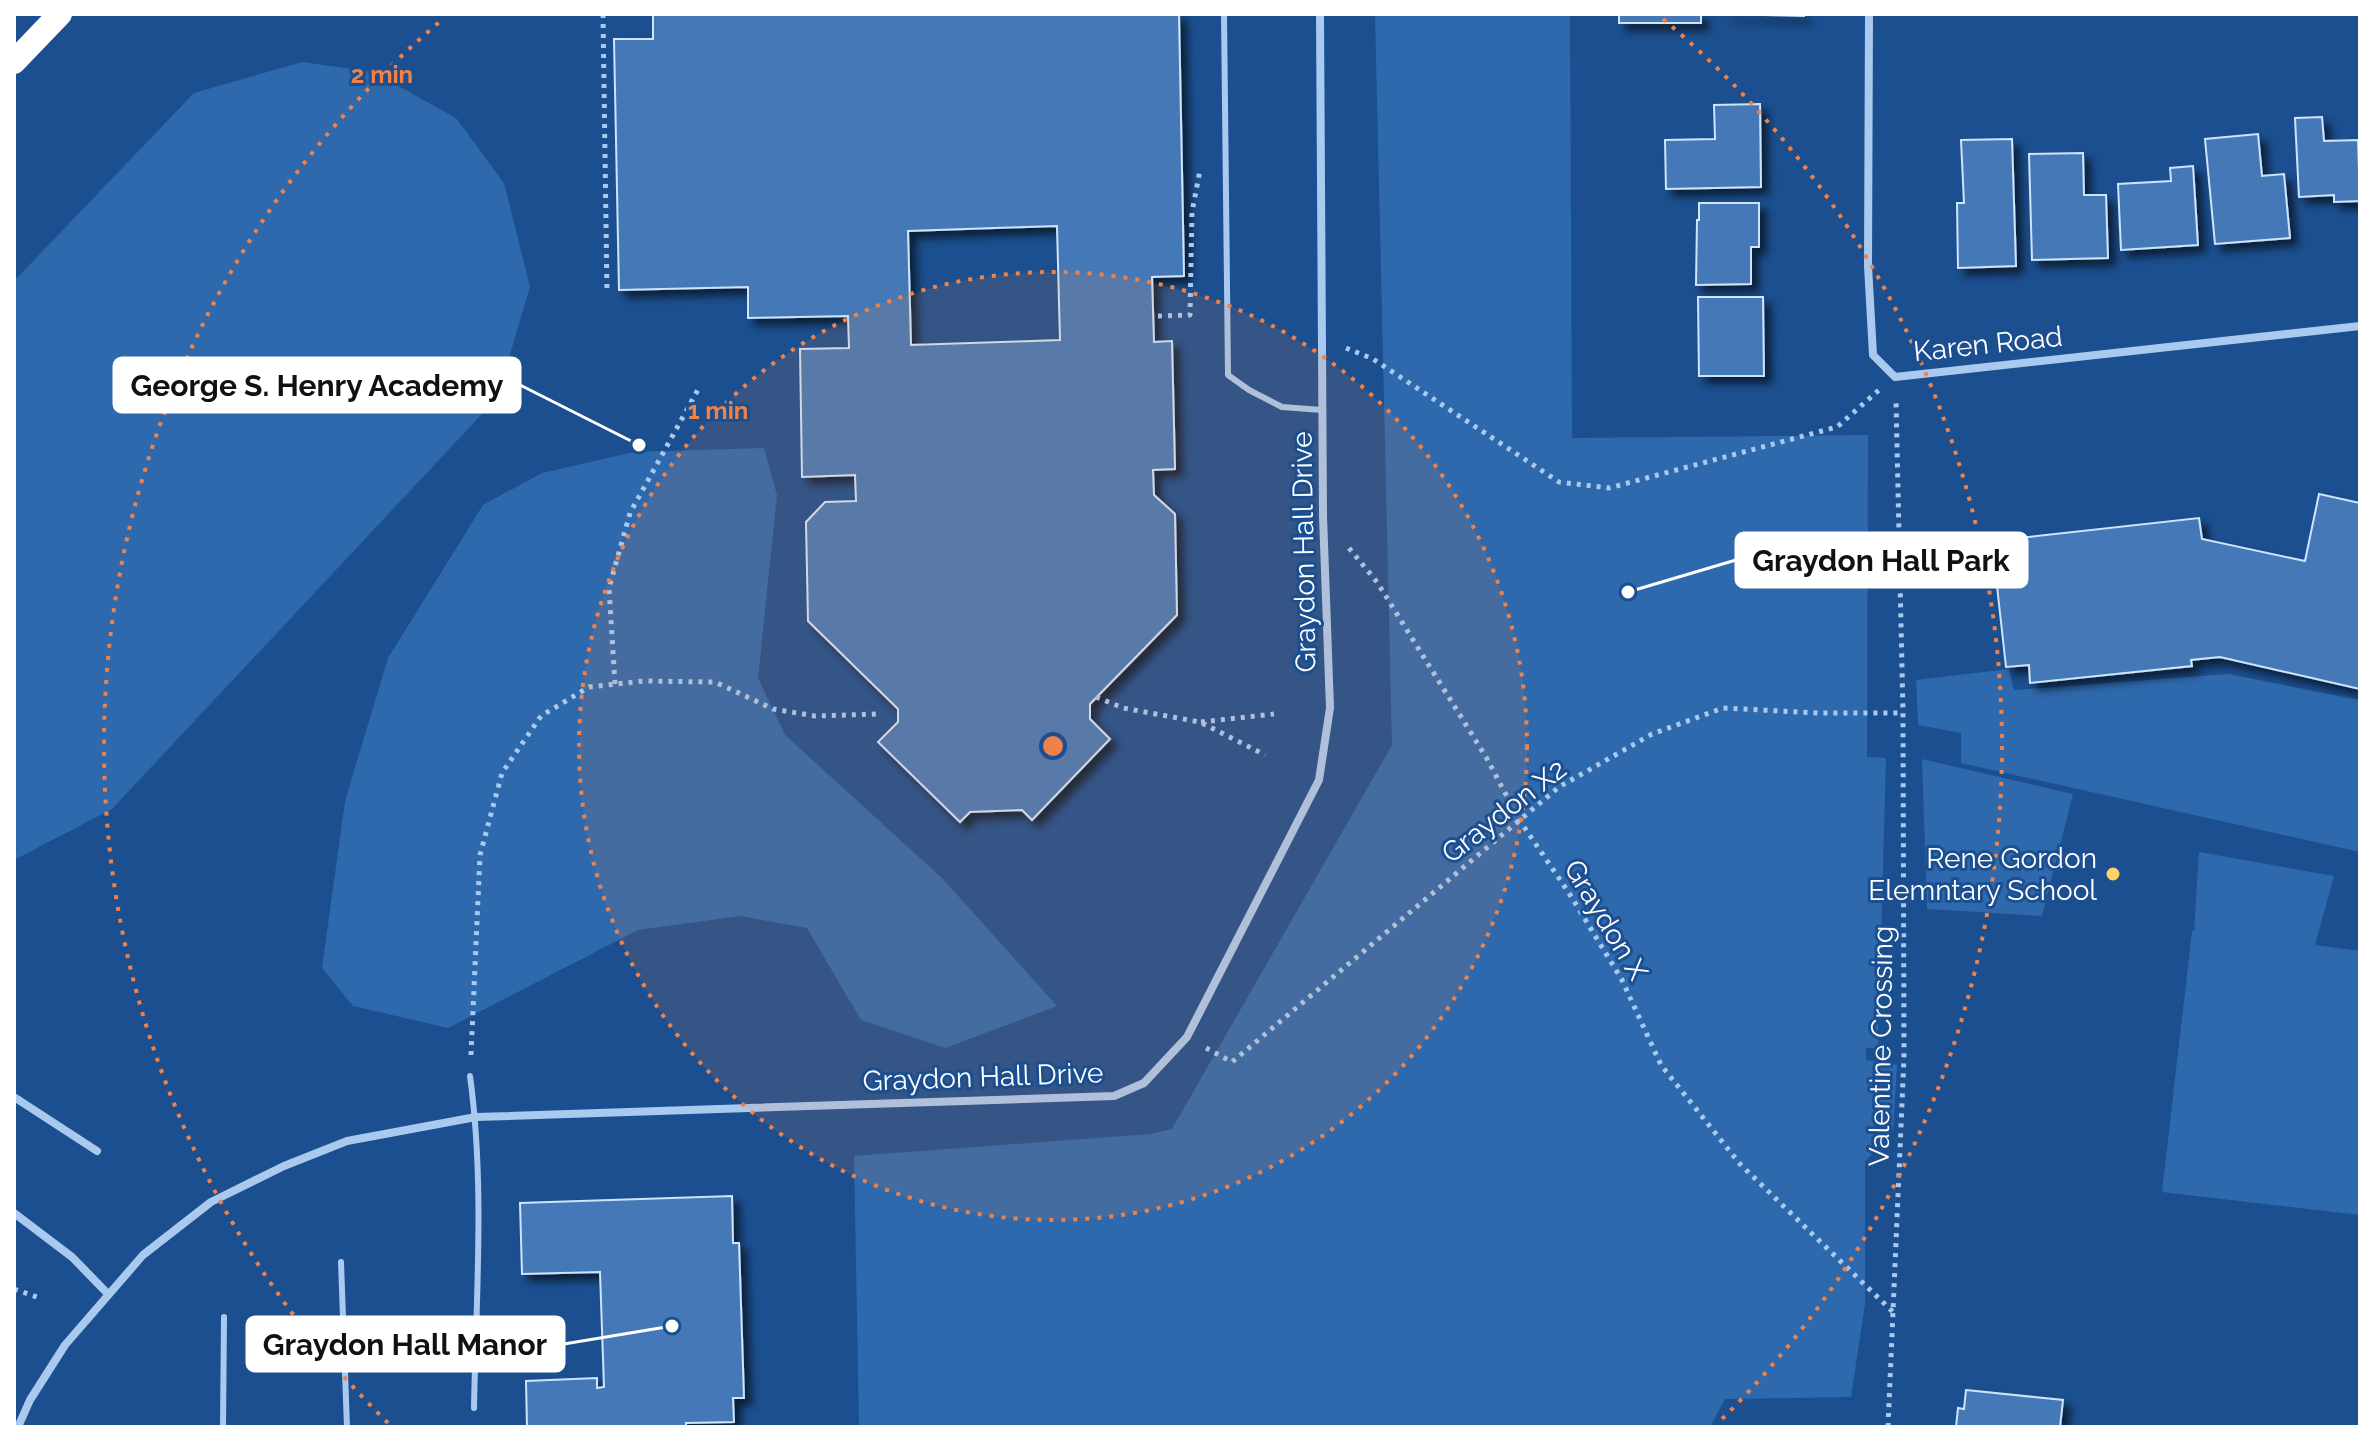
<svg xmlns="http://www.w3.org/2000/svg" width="2374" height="1441" font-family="Raleway,sans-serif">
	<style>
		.green { fill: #2e69ad }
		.building { fill: #4478b7; stroke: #cfe3fa; stroke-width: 2; fill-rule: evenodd; filter: url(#shadow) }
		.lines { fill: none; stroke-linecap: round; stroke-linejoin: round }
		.path { stroke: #a9c9ee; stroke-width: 5; stroke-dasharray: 4 6; stroke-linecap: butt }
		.lane { stroke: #a9c9ee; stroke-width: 6 }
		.street { stroke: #a9c9ee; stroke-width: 8 }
		.highway { stroke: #fff; stroke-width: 24 }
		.ring { fill: none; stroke: #ee8249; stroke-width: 4; stroke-dasharray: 4 8 }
		.poi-dot { fill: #ffd166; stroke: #1b4f8f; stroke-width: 3 }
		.labels { text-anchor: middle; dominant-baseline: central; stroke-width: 6; stroke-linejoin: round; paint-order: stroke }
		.street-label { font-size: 28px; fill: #fff; stroke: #1b4f8f }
		.poi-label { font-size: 28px; fill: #fff; stroke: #1b4f8f; text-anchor: end }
		.centre { fill: #ee8249; stroke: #1b4f8f; stroke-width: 4 }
		.ring-label { font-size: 24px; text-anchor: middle; font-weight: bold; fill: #ee8249; stroke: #1b4f8f; stroke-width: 6; stroke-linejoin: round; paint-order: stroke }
		.leader { fill: none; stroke: #fff; stroke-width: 3 }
		.callout-dot { fill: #fff; stroke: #1b4f8f; stroke-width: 3 }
		.callout { fill: #fff; stroke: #fff; stroke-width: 3 }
		.callout-label { font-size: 30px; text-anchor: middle; font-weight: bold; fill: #111 }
	</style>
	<defs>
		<filter id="shadow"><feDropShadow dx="7" dy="7" stdDeviation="4" flood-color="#0009"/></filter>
	</defs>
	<rect width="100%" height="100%" fill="#1b4f8f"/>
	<g class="green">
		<path d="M1375,14H1570L1572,438L1868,435L1867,757L1886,758L1878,1048H1866V1060L1897,1065L1893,1129L1865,1162V1304L1851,1397L1725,1399L1710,1427H859L854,1156L1151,1134L1172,1129L1392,745Z"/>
		<path d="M302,62L373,72L456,118L504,183L530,287L497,398L112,809L14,860V281L194,93Z"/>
		<path d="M764,448L777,495L758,678L785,735L943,879L1057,1006L945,1048L861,1020L807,928L740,916L638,930L448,1028L353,1006L322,968L345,801L388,658L483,505L542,473L634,452Z"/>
		<path d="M2009,669L2014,690L2228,674L2360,700V852L1961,763V733L1918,725L1916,680Z"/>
		<path d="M1922,759L2073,794L2042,916L1927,909Z"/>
		<path d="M2199,852L2334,876L2315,945L2360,951V1215L2162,1192L2192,931H2194Z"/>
	</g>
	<g class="building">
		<path d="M653,14H1179L1184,276L1152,277L1154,342L1172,341L1175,469L1153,470L1154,495L1175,514L1177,615L1090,704V719L1110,739L1032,820L1022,810L970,812L960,822L878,742L898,722V709L808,621L806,522L825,502L856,501L855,475L802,477L800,349L849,348L848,316L748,318V287L619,290L614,39H653ZM1057,226L1060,340L911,345L908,231Z"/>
		<rect x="1619" y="14" width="82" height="9"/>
		<path d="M1724,14H1804V16Z"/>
		<path d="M1760,104L1761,187L1666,189L1665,140L1715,139L1714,105Z"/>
		<path d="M2322,117L2324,141L2358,140L2360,201L2334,202V195L2299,197L2295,118Z"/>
		<path d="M2258,134L2262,176L2284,174L2290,238L2215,244L2205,139Z"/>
		<path d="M2012,139L2016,266L1958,268L1957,203H1964L1961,140Z"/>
		<path d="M2083,153L2084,195H2106L2108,258L2032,260L2029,154Z"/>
		<path d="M2193,166L2198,245L2121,250L2118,184L2171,181L2170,168Z"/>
		<path d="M1699,203H1759V247H1751V284L1696,285L1697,220H1699Z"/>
		<path d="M1698,297H1763L1764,376H1699Z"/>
		<path d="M2319,494L2360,503V689L2220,657L2191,660L2192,666L2030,683L2029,665L2006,667L1992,541L2199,518L2202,539L2305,561Z"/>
		<path d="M732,1196L733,1243H739L744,1398H733L734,1422L686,1423V1427H527L526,1381L597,1378V1388L604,1387L600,1272L522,1274L520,1203Z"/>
		<path d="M1966,1390L2063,1400L2060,1427H1956L1958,1408L1964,1409Z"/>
	</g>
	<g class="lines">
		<g class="path">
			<path d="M603,14L607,294"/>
			<path d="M1158,316L1190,315L1192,212L1200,170"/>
			<path d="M1346,348L1373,359L1559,482L1609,488L1837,427L1879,390"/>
			<path d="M1349,548L1377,582L1486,757L1520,821L1569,893L1622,980L1661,1065L1740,1164L1893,1312"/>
			<path d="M615,684L609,588L630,513L700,386"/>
			<path d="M1096,697L1123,708L1200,722L1265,755"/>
			<path d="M1201,722L1274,714"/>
			<path d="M1206,1048L1232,1062L1559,787L1652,734L1723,708L1818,713H1903"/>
			<path d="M471,1055L480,855L502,773L541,716L589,687L644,681L715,682L773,709L815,716L877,714"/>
			<path d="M14,1289L40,1298"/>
			<path d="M1888,1427L1904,1057L1903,713L1896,400"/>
		</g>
		<g class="lane">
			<path d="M1224,14L1228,375L1249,390L1282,407L1322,410"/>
			<path d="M470,1076C485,1185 476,1298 474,1408"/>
			<path d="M341,1262L347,1427"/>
			<path d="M223,1427L224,1317"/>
		</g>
		<g class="street">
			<path d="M1869,14L1868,266L1873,355L1895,377L2360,326"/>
			<path d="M14,1097L97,1151"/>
			<path d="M14,1213L72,1257L108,1294"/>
			<path d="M18,1427L30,1400L65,1345L143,1255L211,1202L284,1166L347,1141L476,1117L1114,1096L1144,1083L1187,1037L1319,780L1330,708L1323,516L1320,14"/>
		</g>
		<path class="highway" d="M14,62L60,14"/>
	</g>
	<circle cx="1053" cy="746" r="474" fill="#ee8249" fill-opacity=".12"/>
	<g class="ring">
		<circle cx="1053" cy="746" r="474"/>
		<path d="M388 1423A949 949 0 0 1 443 19M1663 19A949 949 0 0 1 1718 1423"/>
	</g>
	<circle class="poi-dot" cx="2113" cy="874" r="8"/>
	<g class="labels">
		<g class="street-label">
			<text transform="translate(1988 344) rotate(-6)">Karen Road</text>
			<text transform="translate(1304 552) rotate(-91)">Graydon Hall Drive</text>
			<text transform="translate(1504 811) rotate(-38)">Graydon X2</text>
			<text transform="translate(1606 920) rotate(59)">Graydon X</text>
			<text transform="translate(1881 1046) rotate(-89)">Valentine Crossing</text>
			<text transform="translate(983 1077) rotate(-2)">Graydon Hall Drive</text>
		</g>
		<g class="poi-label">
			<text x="2097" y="858">Rene Gordon<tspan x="2097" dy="32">Elemntary School</tspan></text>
		</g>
	</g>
	<circle cx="1053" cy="746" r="12" class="centre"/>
	<g class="ring-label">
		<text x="382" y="83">2 min</text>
		<text x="718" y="419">1 min</text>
	</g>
	<path class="leader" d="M639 445L520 385M1628 592L1736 560M672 1326L564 1344"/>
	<g class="callout-dot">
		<circle cx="639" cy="445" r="8"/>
		<circle cx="1628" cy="592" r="8"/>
		<circle cx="672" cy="1326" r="8"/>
	</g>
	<g class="callout">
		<rect x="114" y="358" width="406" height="54" rx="8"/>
		<rect x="1736" y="533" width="291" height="54" rx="8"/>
		<rect x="247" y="1317" width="317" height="54" rx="8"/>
	</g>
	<g class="callout-label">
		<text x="317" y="396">George S. Henry Academy</text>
		<text x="1881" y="571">Graydon Hall Park</text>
		<text x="405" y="1355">Graydon Hall Manor</text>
	</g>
	<rect width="2374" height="1441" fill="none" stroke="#ffffff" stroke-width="32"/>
</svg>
